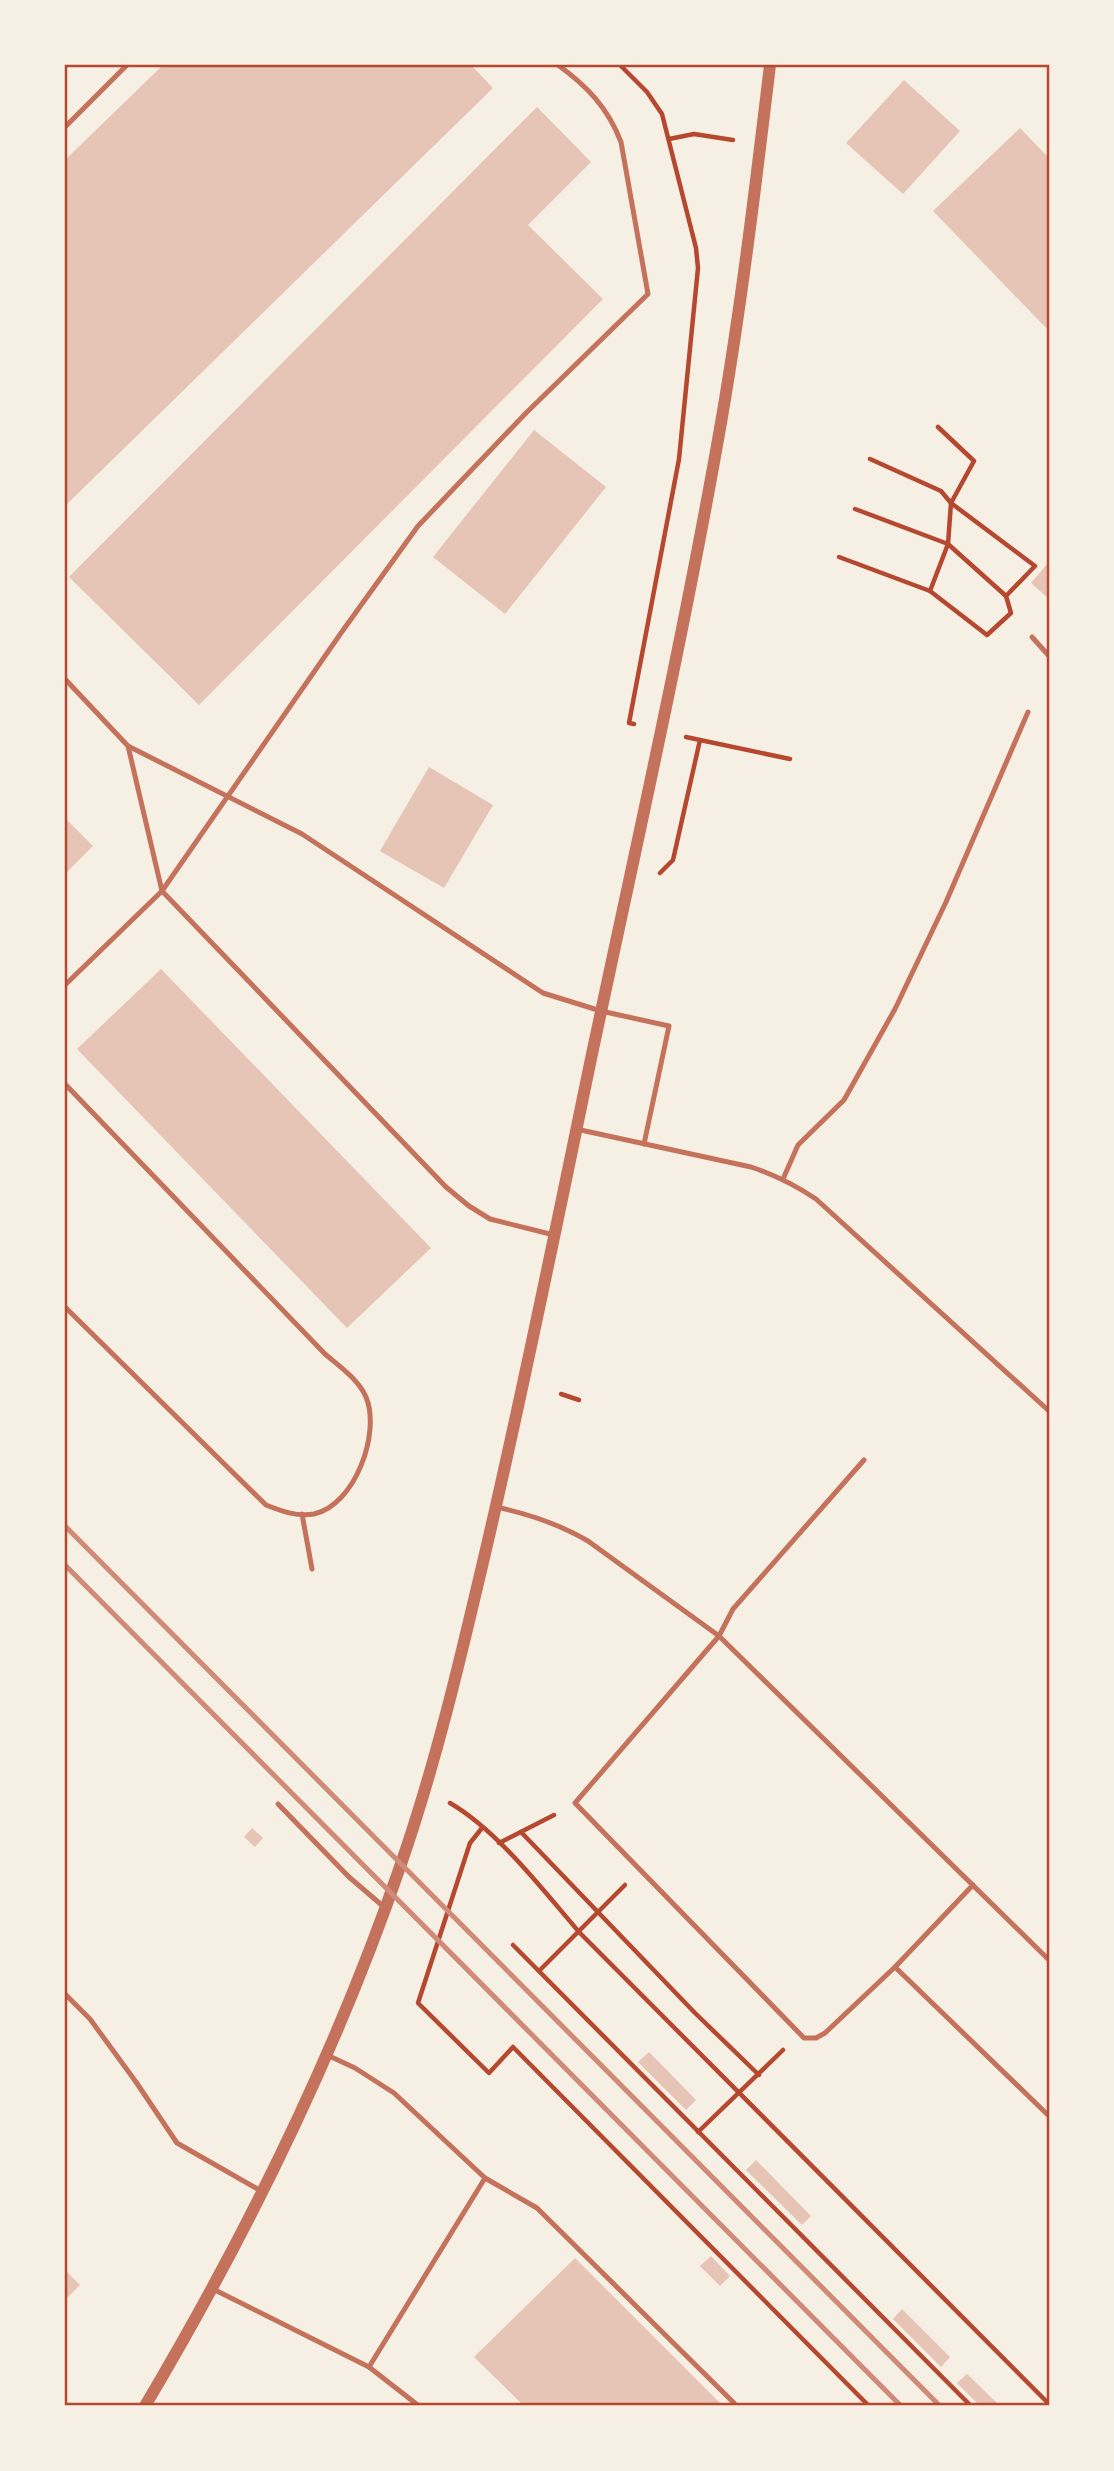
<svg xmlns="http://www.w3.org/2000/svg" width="1114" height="2471" font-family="Ubuntu,sans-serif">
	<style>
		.building { fill: #e6c5b7 }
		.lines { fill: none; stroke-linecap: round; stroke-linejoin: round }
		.path { stroke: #b5482f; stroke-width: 4.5 }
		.service { stroke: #c5725c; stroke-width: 5 }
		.tertiary { stroke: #c5725c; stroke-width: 12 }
		.rail { stroke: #cf8b77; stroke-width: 5 }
		.neatline { fill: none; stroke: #b5482f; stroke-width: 2.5 }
	</style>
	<rect width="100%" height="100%" fill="#f6efe4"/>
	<g class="building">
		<path d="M163,65H471L493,88L65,506V160Z"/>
		<path d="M904,80L960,131L903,194L846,143Z"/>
		<path d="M537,107L591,162L528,225L603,299L199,705L69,577Z"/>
		<path d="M1020,128L1049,158V331L933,211Z"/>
		<path d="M534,430L606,487L505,614L433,557Z"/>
		<path d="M1049,562V599L1031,583Z"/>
		<path d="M429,767L493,805L444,888L380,851Z"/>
		<path d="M65,818L93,846L65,874Z"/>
		<path d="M161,969L431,1248L347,1328L77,1049Z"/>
		<path d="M252,1828L263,1838L255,1847L244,1837Z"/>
		<path d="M649,2052L696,2100L686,2110L638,2062Z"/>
		<path d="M756,2160L811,2216L802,2225L746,2170Z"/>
		<path d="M711,2256L730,2276L720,2286L700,2266Z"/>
		<path d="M575,2258L723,2406H524L474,2357Z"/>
		<path d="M65,2270L80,2285L65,2300Z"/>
		<path d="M902,2309L950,2357L941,2367L893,2319Z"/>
		<path d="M967,2374L1000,2406H980L957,2383Z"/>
	</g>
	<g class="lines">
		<g class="path">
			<path d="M620,65L647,92L662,114L696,248L698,268L679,459L629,723L634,724"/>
			<path d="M669,139L694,134L733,140"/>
			<path d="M938,427L974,461L951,503L1035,566L1006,596"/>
			<path d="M855,509L948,544L951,503L941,491L870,459"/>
			<path d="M948,544L1006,596L1011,613L987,635L930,591Z"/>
			<path d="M839,557L930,591"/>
			<path d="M700,740L790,759"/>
			<path d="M660,873L673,860L700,740L686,737"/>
			<path d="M561,1394L579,1400"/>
			<path d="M450,1803C498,1831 543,1890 579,1932L1049,2404"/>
			<path d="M482,1828L470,1843L418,2003L489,2073L513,2047L869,2406"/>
			<path d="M521,1832L695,2013L759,2075"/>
			<path d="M499,1843L554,1815"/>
			<path d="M513,1945L971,2406"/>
			<path d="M539,1971L625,1885"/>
			<path d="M698,2132L783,2050"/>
		</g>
		<g class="service">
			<path d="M65,127L127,65"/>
			<path d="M1032,637L1049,656"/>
			<path d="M65,679L128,746L162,891"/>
			<path d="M128,746L302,834L543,993L601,1011L669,1026L644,1144"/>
			<path d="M162,891L341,633L418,526L526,413L648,294L621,142C608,108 587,86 558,65"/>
			<path d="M65,985L162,891L446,1187L469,1206L490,1219L554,1235"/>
			<path d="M65,1084L325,1354C339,1366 358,1379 366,1397C381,1433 355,1505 314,1514C297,1517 281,1511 266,1505L65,1307"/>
			<path d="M576,1129L751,1167C775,1175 795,1185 816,1199L1049,1411"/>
			<path d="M783,1179L798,1145L844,1100L895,1009L946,902L1028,712"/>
			<path d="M864,1460L733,1609L719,1636L575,1803L804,2038H816L825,2033L895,1967L973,1885"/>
			<path d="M496,1507C529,1514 559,1524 588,1541L719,1636L1049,1960"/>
			<path d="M302,1514L312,1569"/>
			<path d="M278,1804L349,1877L384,1907"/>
			<path d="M895,1967L1049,2116"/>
			<path d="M65,1994L90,2019L136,2082L177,2143L261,2191"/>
			<path d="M485,2178L537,2208L734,2403V2406"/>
			<path d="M213,2289L369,2367L485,2178L394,2093L355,2068L327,2055"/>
			<path d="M369,2367L419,2406"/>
		</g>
		<path class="tertiary" d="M145,2406C247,2234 336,2054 401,1864C437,1760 462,1652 487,1545C525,1382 558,1218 592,1054C637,842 685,630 722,417C742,300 756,182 770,65"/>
		<g class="rail">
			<path d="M65,1526L940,2406"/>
			<path d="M65,1565L901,2406"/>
		</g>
	</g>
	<rect width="1114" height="2471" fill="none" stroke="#f6efe4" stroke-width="133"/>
	<rect x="66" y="66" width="982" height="2338" class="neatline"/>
</svg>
